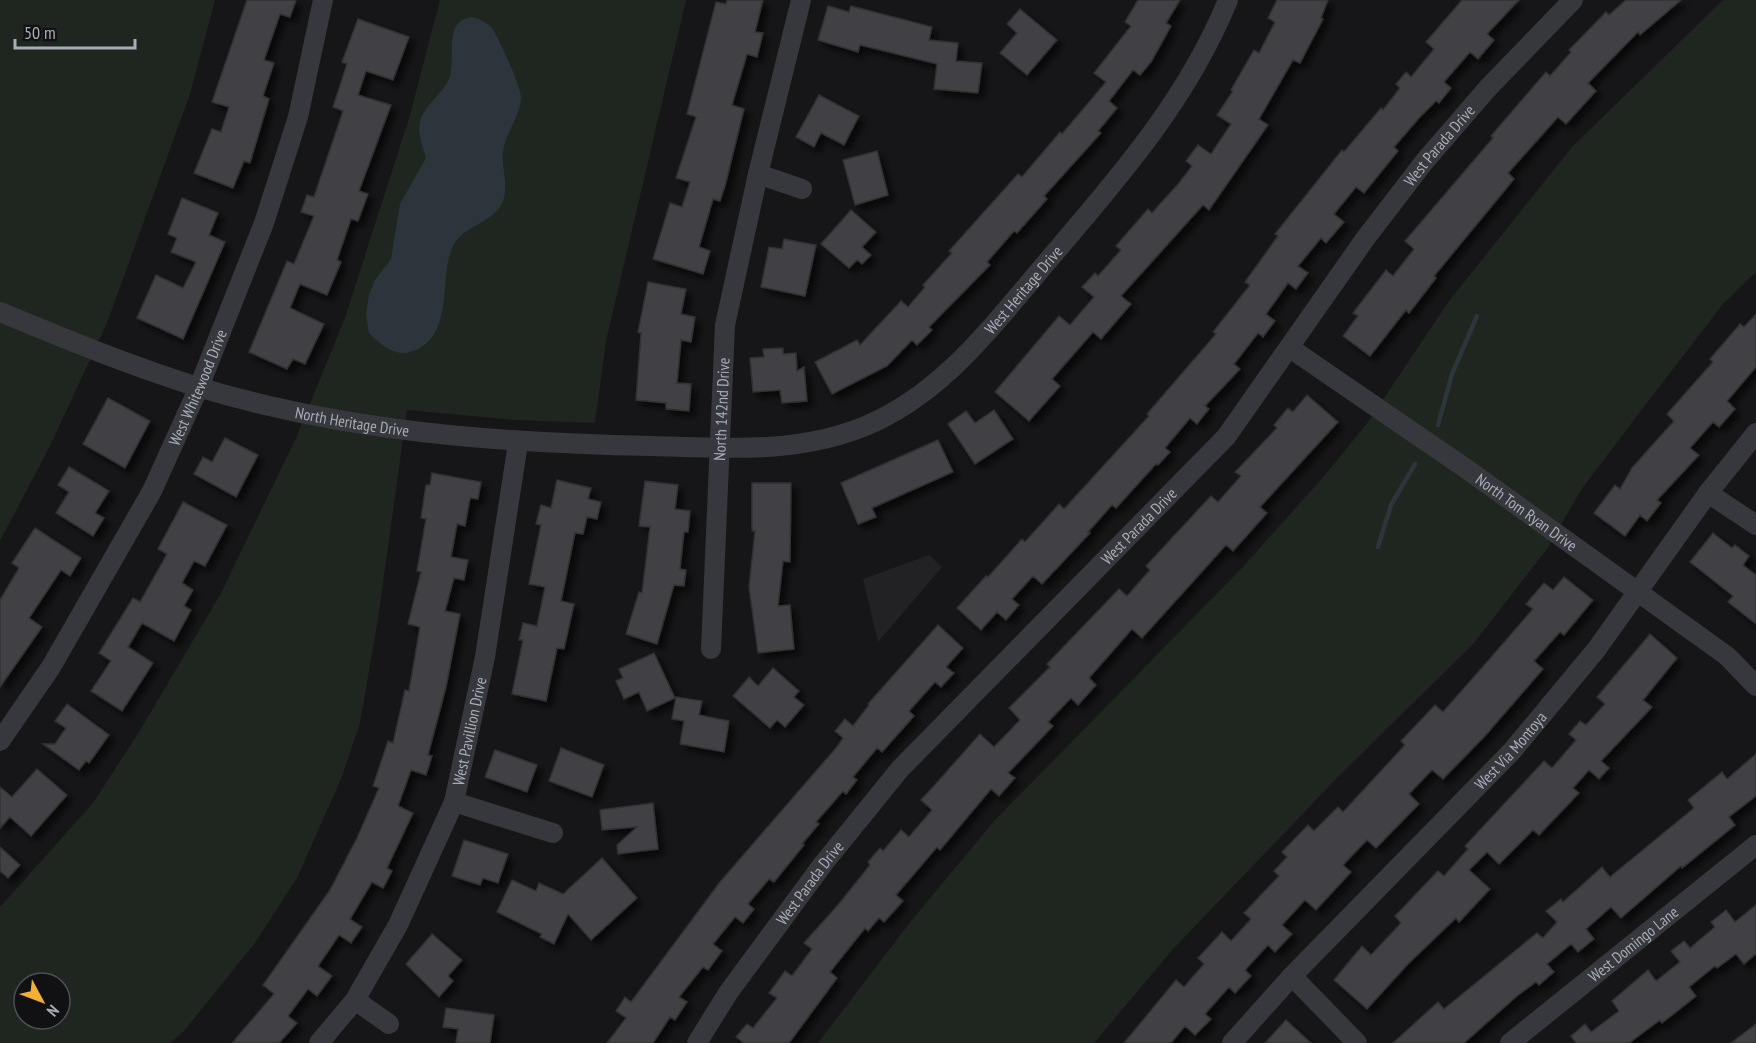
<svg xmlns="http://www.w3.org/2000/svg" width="1756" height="1043" font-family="'PT Sans Narrow',sans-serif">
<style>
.built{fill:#222225}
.green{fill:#1e261f;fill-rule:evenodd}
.water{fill:#2c353c}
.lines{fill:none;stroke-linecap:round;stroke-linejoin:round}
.stream{stroke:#2c353c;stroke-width:4.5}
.building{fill:#404145;stroke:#303034;stroke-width:1.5;filter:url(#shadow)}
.minor{stroke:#37383d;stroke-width:20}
.labels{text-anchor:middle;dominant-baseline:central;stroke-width:5;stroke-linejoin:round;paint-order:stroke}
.street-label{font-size:16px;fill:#a8adb8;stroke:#111113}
</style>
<defs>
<filter id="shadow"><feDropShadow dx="5.5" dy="5.5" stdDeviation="3" flood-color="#0009"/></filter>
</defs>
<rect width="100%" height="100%" fill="#161618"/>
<polygon class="built" points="929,555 942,567 878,642 863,579"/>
<g class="green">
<polygon points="0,0 215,0 190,94 107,323 50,446 0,541"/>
<path d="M 440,0 L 686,0 L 606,341 L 595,423 L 516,420 L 407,410 L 378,619 L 360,723 L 341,779 L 297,878 L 255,943 L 184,1031 L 170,1043 L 0,1043 L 0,907 L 93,803 L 139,732 L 220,595 L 296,438 L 345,318 L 410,115 ZM 24,983 L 60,983 L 60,1019 L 24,1019 Z"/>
<polygon points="1723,0 1756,0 1756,272 1723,304 1643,408 1581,490 1547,549 1474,643 1338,777 1174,948 1094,1043 818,1043 911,921 995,820 1241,569 1325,475 1368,422 1449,301 1572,147"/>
</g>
<path class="water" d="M 472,17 C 479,19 487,22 492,28 C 499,39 522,88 521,99 C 519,118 506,133 503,151 C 501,167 509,186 503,201 C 494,224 463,225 453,246 C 438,277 455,332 416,350 C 397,359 382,346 369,333 L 366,315 L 369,295 L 375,280 L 391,259 L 400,204 L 426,158 C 423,147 417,133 420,122 C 424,104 444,94 450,76 C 456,57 443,20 472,17 Z"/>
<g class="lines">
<g class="stream">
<polyline points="1438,425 1452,374 1477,316"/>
<polyline points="1378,547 1391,505 1415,464"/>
</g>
</g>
<g class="building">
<polygon points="247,0 296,0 290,17 280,14 264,60 274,63 263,96 269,99 250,163 244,161 233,188 194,173 212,129 221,132 229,107 212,102"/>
<polygon points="727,0 763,0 755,32 763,33 757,57 747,54 732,105 744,109 725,186 720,201 713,199 699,247 710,251 703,274 653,259 670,203 682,207 690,182 676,178 696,117 687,114 716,2 726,4"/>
<polygon points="1138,0 1180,0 1166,23 1171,26 1151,62 1140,75 1133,70 1109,101 1117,108 1098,131 1101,133 1044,196 1047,199 1017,233 1014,231 987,262 990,265 929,327 932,330 917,345 912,340 887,366 832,394 815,362 857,340 860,345 901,301 908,307 925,287 923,285 952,253 949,251 1018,174 1022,177 1060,132 1062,134 1106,82 1094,73 1131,26 1125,22"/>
<polygon points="1277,0 1328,0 1321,18 1323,19 1300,63 1293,60 1259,119 1268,125 1209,210 1203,205 1121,296 1131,304 1101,339 1093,332 1052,379 1060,386 1029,421 995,392 1059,316 1070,325 1094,297 1082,287 1095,273 1098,276 1121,250 1116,246 1148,209 1152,213 1179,183 1192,166 1186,161 1198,145 1211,154 1231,124 1217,115 1233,91 1231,90 1254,50 1259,53 1275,22 1268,18"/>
<polygon points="1462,0 1519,0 1487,34 1494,40 1478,59 1470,52 1444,82 1451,88 1439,103 1436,101 1419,118 1394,147 1398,151 1364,193 1356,187 1334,214 1344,222 1326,243 1321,238 1298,266 1308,273 1296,289 1288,283 1266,314 1275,321 1263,337 1258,333 1234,364 1240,369 1205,406 1209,409 1197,424 1190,418 1165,448 1170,452 1158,465 1156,464 1116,508 1112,505 1088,532 1090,533 1042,584 1033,576 1012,599 1019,605 1006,620 997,612 981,630 957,608 986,576 988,577 1022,539 1025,542 1059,504 1064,509 1149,416 1147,414 1216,334 1213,332 1250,285 1245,282 1278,236 1275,234 1342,150 1344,152 1381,108 1383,110 1400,88 1396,84 1406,72 1411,77 1434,49 1426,42"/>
<polygon points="1626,0 1681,0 1640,35 1638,32 1588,83 1596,91 1566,124 1558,117 1508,173 1514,179 1434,276 1436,278 1409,313 1406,310 1370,356 1343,336 1358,316 1353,313 1386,270 1393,276 1414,249 1405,241 1493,138 1491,136 1546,72 1550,76 1571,52 1569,50 1606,12 1609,15"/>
<polygon points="828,6 849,12 851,6 932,27 929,40 958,43 956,61 982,63 978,93 934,89 937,64 860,45 858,52 818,40"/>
<polygon points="1020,9 1057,40 1027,75 1000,53 1017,33 1007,24"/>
<polygon points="358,19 409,37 393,80 366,71 358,95 391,105 359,191 368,194 358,221 351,219 337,260 341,262 327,295 300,284 290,308 324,324 305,364 293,359 287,369 249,352 287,261 294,264 314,216 301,212 307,195 314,197 343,111 333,107 347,64 342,62"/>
<polygon points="819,95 859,116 844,145 821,133 814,147 796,137"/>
<polygon points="877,151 888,195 855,205 843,160"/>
<polygon points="182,198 218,213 209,235 225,242 183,339 137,318 156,275 183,288 196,262 171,252 177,238 168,234"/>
<polygon points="851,210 876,232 862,247 871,255 862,264 857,260 849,268 821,244"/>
<polygon points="784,239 816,245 805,296 761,287 769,247 782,249"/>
<polygon points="648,282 686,289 681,314 695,317 691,342 681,340 677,383 691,384 689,411 666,409 666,403 636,400 641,333 638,332"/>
<polygon points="1756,314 1756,367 1727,401 1735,409 1719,427 1713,422 1690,448 1699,455 1657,500 1661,503 1647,521 1640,515 1625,536 1594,513 1615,485 1620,489 1632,468 1674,421 1667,414 1713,362 1710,359 1740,324 1744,327"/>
<polygon points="783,348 783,354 796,353 797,371 804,367 807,401 782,403 780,390 753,392 750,358 764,357 763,349"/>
<polygon points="1307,395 1338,422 1260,507 1267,513 1233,551 1226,545 1142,638 1132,629 1089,678 1096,685 1078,705 1071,698 1048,722 1053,726 1008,773 1015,778 999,796 991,789 940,850 937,847 896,895 903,901 884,922 879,918 868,931 865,928 830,972 837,978 789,1043 744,1043 736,1037 747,1024 753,1028 777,998 769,993 785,971 792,976 812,949 804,943 838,905 870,865 868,862 880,848 883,851 901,830 909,837 932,810 921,800 933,787 980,734 994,747 1020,720 1009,708 1050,667 1047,664 1119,589 1127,596 1150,570 1146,566 1211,496 1218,502 1241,476 1235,472 1277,428 1274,425 1288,408 1293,412"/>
<polygon points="108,398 150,421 125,468 83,444"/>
<polygon points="994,410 1013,439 975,464 948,424 966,411 975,423"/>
<polygon points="225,438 258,455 236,497 194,474 203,457 212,462"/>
<polygon points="938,440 953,472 872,508 876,517 858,524 841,483"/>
<polygon points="69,467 109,491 95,513 104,518 93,536 56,513 69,492 58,485"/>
<polygon points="432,473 481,482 478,499 470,498 465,526 457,524 451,557 468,560 464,580 454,578 445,611 460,614 446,687 428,755 432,756 426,775 411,770 398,806 413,813 387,868 392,871 383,888 372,882 350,919 362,927 351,943 339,935 318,966 332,976 317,996 308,989 288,1016 297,1023 279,1043 232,1043 274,994 263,985 330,890 357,838 379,788 373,786 388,741 393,743 405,690 409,691 420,627 408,624 421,572 417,571 426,519 421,518 426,485 430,485"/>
<polygon points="557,480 591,488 588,499 601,502 597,519 587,517 583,534 575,533 561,601 574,604 564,649 557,648 546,701 512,694 523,640 519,640 523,623 537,626 545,587 529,584 541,525 536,524 541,505 551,508"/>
<polygon points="645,481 678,485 675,509 690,511 688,532 684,532 680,569 686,570 684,586 674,585 657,644 626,634 639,592 642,593 650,527 639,526"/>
<polygon points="752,483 791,483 790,562 783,561 778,606 790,605 794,649 758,653 749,587 755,531 752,531"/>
<polygon points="183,502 227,525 205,566 194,561 182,583 193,590 184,606 191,610 174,641 142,623 128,647 153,663 122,711 91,691 111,661 99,653 133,598 140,602 167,554 158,549"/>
<polygon points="35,528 81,558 70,576 61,570 29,618 42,627 0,687 0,600 19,568 12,563"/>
<polygon points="1713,533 1732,548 1735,545 1749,556 1743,565 1756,575 1756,624 1728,602 1733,596 1690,562"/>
<polygon points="1564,577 1593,600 1564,635 1560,632 1534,661 1543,669 1484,737 1443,779 1432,770 1409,794 1419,804 1376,848 1367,840 1343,865 1351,872 1316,910 1305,900 1282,925 1292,934 1275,952 1268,945 1245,970 1251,976 1235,993 1229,987 1205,1014 1211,1019 1195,1035 1185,1026 1171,1043 1124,1043 1176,980 1184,987 1204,964 1198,958 1222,932 1231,941 1251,919 1244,913 1279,876 1274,871 1287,857 1282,852 1308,825 1314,831 1338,807 1343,812 1405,745 1401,741 1435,705 1443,712 1487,662 1533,609 1526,604 1544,583 1553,590"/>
<polygon points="938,625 963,648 946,667 954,673 941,687 935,682 909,711 914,716 882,752 877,748 853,777 857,780 846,794 843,791 816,822 819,824 802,844 804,845 774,882 769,879 748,904 754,909 743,923 735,917 713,944 722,951 708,970 703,967 679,997 687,1002 675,1020 670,1017 653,1043 607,1043 626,1018 616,1011 625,997 631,1002 720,882 836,748 843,738 835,731 845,719 853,726 869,705 868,704"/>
<polygon points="1650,634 1677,658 1643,700 1652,707 1601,761 1609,768 1599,779 1589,770 1573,788 1579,793 1539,835 1533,830 1499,864 1487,852 1469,870 1490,889 1459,922 1456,918 1408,964 1367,1009 1334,980 1362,946 1371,955 1401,923 1395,916 1438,871 1444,876 1468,849 1465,846 1544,761 1552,768 1576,740 1569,734 1580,721 1586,725 1605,704 1597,697"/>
<polygon points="654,653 675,698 647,711 639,692 624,699 616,681 623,678 619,669"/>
<polygon points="773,668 799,691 794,697 804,705 785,727 777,720 770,728 733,696 749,677 758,686"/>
<polygon points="676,697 702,701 699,715 729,721 724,752 680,744 684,721 672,719"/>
<polygon points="67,704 109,735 89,763 86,761 79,770 43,744 55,744 66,728 55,721"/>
<polygon points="561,748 604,765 592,797 549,781"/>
<polygon points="495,750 537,765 527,792 485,777"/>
<polygon points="1756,754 1756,796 1729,817 1735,825 1682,868 1681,866 1621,918 1611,907 1586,929 1594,939 1578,952 1571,944 1547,964 1554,972 1539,985 1536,982 1517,996 1464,1043 1393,1043 1438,1002 1444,1009 1537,933 1543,938 1557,922 1546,911 1561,899 1563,902 1602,867 1610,877 1694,808 1688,800 1722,772 1727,779"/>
<polygon points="37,769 67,795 31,836 10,817 0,828 0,787 12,797"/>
<polygon points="653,803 658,849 618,854 617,845 637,827 602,830 600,810"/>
<polygon points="464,840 508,854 498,883 483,878 480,885 452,876"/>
<polygon points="0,847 20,865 8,878 0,871"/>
<polygon points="602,858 637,898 591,940 568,914 554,944 540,937 542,934 497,912 512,880 536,891 539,883 563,894"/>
<polygon points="1756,905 1756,954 1744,964 1736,954 1717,968 1715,966 1689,987 1696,996 1662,1023 1660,1020 1629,1043 1576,1043 1571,1036 1585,1024 1591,1032 1619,1011 1612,1001 1648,970 1656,981 1680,962 1671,951 1684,941 1690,948 1715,927 1711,922 1726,910 1735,922"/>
<polygon points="432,934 462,960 448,976 453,981 439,997 406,964"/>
<polygon points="446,1008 494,1015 490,1043 456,1043 458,1029 443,1027"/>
<polygon points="1286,1020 1311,1043 1265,1043"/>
<polygon points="1756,1024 1756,1043 1731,1043"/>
</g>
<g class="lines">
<g class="minor">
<polyline points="758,174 802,189"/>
<path id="s1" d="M 0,312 C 65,339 131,366 198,387 C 346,432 500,443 653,446 C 725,448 795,454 863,427 C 942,395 992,326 1046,263 C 1116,181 1187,101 1228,0"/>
<path id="s2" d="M 1290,348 L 1468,470 L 1727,656 L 1756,686"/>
<polyline points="1708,493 1756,525"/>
<path id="s3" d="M 711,649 L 725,325 L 758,174 L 801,0"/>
<path id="s4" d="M 0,741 L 51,667 L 152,491 L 199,387 L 264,223 L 298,117 L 323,0"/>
<polyline points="454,802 553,833"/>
<polyline points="1292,976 1357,1043"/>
<polyline points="355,1000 389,1024"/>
<path id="s5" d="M 319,1043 L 355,1000 L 398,925 L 454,802 L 485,657 L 518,443"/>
<path id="s6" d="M 697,1043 L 728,993 L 823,864 L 900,769 L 1226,437 L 1365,239 L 1424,162 L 1487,89 L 1573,0"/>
<path id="s7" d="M 1232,1043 L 1292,976 L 1512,751 L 1596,650 L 1708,493 L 1756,433"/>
<path id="s8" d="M 1510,1043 L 1756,845"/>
</g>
</g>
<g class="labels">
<g class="street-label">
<text stroke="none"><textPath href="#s6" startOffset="1168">West Parada Drive</textPath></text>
<text stroke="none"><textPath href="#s1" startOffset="1098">West Heritage Drive</textPath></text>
<text stroke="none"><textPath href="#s4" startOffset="406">West Whitewood Drive</textPath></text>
<text stroke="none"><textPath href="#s3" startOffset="240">North 142nd Drive</textPath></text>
<text stroke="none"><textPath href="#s1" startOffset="370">North Heritage Drive</textPath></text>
<text stroke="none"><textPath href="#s2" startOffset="288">North Tom Ryan Drive</textPath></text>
<text stroke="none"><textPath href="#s6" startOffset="682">West Parada Drive</textPath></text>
<text stroke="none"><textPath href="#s5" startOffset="350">West Pavillion Drive</textPath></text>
<text stroke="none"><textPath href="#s7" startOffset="404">West Via Montoya</textPath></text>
<text stroke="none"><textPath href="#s6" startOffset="196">West Parada Drive</textPath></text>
<text stroke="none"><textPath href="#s8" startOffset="158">West Domingo Lane</textPath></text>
</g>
</g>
<g transform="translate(42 1001) rotate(131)"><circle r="28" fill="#111113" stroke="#4d4f55" stroke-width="1.5"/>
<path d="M0-4.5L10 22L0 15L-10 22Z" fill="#f2b134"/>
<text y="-9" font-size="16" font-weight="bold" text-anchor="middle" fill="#a8adb8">N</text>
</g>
<path d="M15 39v9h120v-9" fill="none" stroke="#a8adb8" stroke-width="3"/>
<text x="24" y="39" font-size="18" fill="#a8adb8" stroke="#111113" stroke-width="4.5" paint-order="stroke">50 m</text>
</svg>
